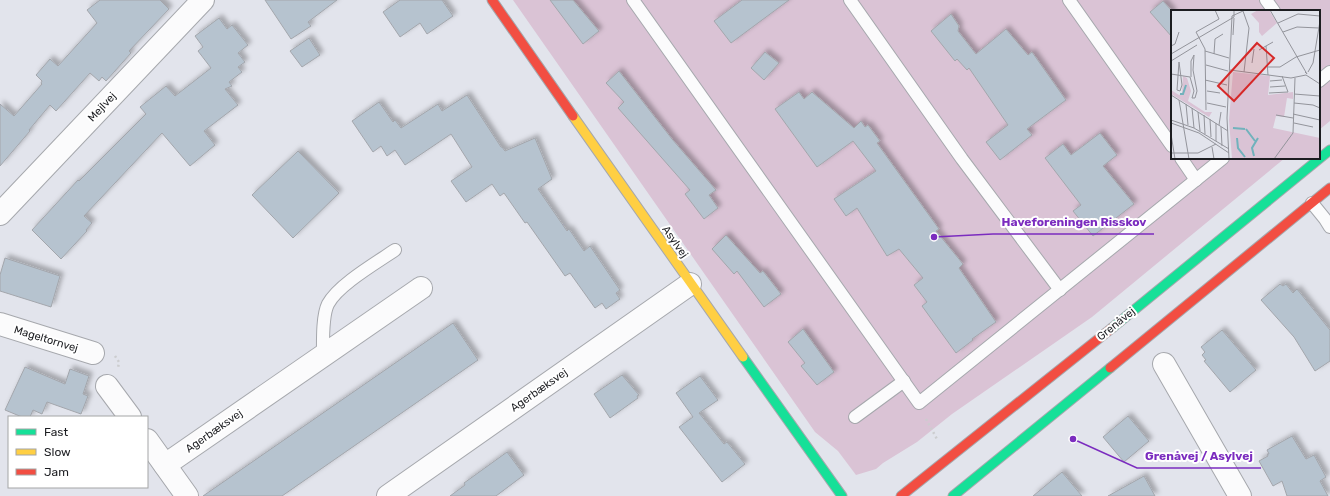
<svg xmlns="http://www.w3.org/2000/svg" width="1330" height="496" font-family="Rubik,sans-serif">
<style>
.green{fill:#dac3d5}
.building{fill:#b6c3cf;stroke:#a3a6ac;filter:url(#shadow)}
.lines{fill:none;stroke-linecap:round;stroke-linejoin:round}
.lane-casing{stroke:#a6a8ad;stroke-width:14}
.street-casing{stroke:#a6a8ad;stroke-width:24}
.fast-casing{stroke:#a6a8ad;stroke-width:11}
.slow-casing{stroke:#a6a8ad;stroke-width:11}
.jam-casing{stroke:#a6a8ad;stroke-width:11}
.path{stroke:#cccdcf;stroke-width:2.5;stroke-dasharray:2 3;stroke-linecap:butt}
.lane{stroke:#fbfbfc;stroke-width:12}
.street{stroke:#fbfbfc;stroke-width:22}
.fast{stroke:#16e098;stroke-width:9}
.slow{stroke:#ffcf43;stroke-width:9}
.jam{stroke:#f24e42;stroke-width:9}
.labels{text-anchor:middle;dominant-baseline:central;stroke-width:4;stroke-linejoin:round;paint-order:stroke}
.street-label{font-size:11px;fill:#1c1d21;stroke:#fff}
.inset-river{fill:none;stroke:#71b2bc;stroke-width:2}
.inset-road{fill:none;stroke:#93949b;stroke-width:1}
.view{fill:#d62828;fill-opacity:0.15;stroke:#d62828;stroke-width:2}
.inset-edge{fill:none;stroke:#1c1d21;stroke-width:2}
.leader{fill:none;stroke:#7b2cbf;stroke-width:1.5}
.callout-dot{fill:#7b2cbf;stroke:#fff;stroke-width:1.5}
.callout-label{font-size:12px;text-anchor:middle;font-weight:bold;fill:#7b2cbf;stroke:#fff;stroke-width:4;stroke-linejoin:round;paint-order:stroke}
</style>
<defs>
<filter id="shadow"><feDropShadow dx="3.5" dy="-3.5" stdDeviation="2" flood-color="#0004"/></filter>
</defs>
<rect width="100%" height="100%" fill="#e2e4ec"/>
<polygon class="green" points="513,0 1330,0 1330,121 1319,130 1319,11 1172,11 1172,158 1285,158 1092,317 952,414 917,442 883,463 876,469 856,475 838,451 815,432"/>
<g class="building">
<polygon points="100,0 160,0 169,9 129,51 131,53 106,81 102,77 99,81 90,73 56,111 50,105 29,130 30,131 0,166 0,104 14,116 42,84 41,83 42,81 36,75 50,59 58,66 97,23 87,10"/>
<polygon points="265,0 337,0 308,22 311,26 291,39"/>
<polygon points="400,0 442,0 453,16 427,34 420,23 400,37 383,12"/>
<polygon points="550,0 573,0 599,31 583,44"/>
<polygon points="742,0 789,0 731,43 714,21"/>
<polygon points="1163,1 1172,11 1172,37 1150,12"/>
<polygon points="951,14 959,26 958,31 976,54 1006,29 1028,55 1032,52 1066,100 1027,129 1032,135 1000,160 986,142 1008,125 969,68 967,70 957,59 955,61 931,31"/>
<polygon points="219,18 227,29 232,25 248,45 238,53 245,62 238,67 242,72 229,82 232,86 225,89 238,105 204,131 215,145 190,166 162,133 84,216 92,223 86,230 87,231 61,259 32,230 78,180 79,181 146,114 140,107 166,86 175,96 211,68 198,51 203,47 195,36"/>
<polygon points="309,38 320,55 302,67 290,51"/>
<polygon points="765,52 779,63 764,80 751,68"/>
<polygon points="619,71 672,139 716,190 709,195 718,208 704,219 685,194 690,190 618,108 624,102 606,83"/>
<polygon points="799,92 804,99 812,92 854,128 861,121 865,127 868,125 880,141 877,143 939,229 936,231 963,264 959,268 996,322 972,339 973,340 956,353 922,306 927,302 914,285 923,278 899,249 887,256 857,208 846,216 834,199 876,171 853,141 817,167 775,109"/>
<polygon points="467,95 501,147 502,147 505,151 535,138 552,179 538,189 567,231 569,229 584,251 590,246 620,290 616,293 620,299 606,309 602,303 595,308 570,273 565,276 527,222 525,223 504,193 500,196 492,184 466,202 451,181 472,167 451,134 405,165 395,150 387,156 381,146 373,152 352,121 379,102 393,122 395,120 401,128 438,104 442,111"/>
<polygon points="1100,133 1117,155 1103,166 1134,204 1093,236 1073,211 1081,205 1045,158 1063,144 1071,155"/>
<polygon points="298,151 339,193 293,238 252,195"/>
<polygon points="726,235 760,273 763,271 781,294 764,307 737,271 734,274 712,249"/>
<polygon points="5,258 60,276 51,307 0,291 0,275"/>
<polygon points="1280,284 1283,286 1286,284 1293,293 1297,289 1330,330 1330,361 1315,371 1294,337 1261,300"/>
<polygon points="453,323 478,360 282,496 203,496"/>
<polygon points="803,329 834,372 817,385 801,366 805,363 788,342"/>
<polygon points="1222,330 1256,370 1230,392 1204,361 1206,360 1202,355 1205,352 1201,347"/>
<polygon points="25,367 65,384 70,369 89,376 83,394 88,396 81,414 47,402 42,414 33,410 30,417 22,417 5,410"/>
<polygon points="622,375 639,395 637,396 638,398 610,418 594,394"/>
<polygon points="700,376 718,400 699,413 724,444 727,442 745,464 722,482 679,427 693,417 676,393"/>
<polygon points="1128,416 1149,441 1124,462 1103,437"/>
<polygon points="1292,436 1306,459 1314,455 1326,477 1320,481 1328,496 1287,496 1282,481 1273,486 1259,461 1268,456 1267,454 1269,454 1267,450"/>
<polygon points="507,452 524,475 496,496 450,496 465,485 464,483"/>
<polygon points="1062,472 1082,496 1033,496"/>
<polygon points="1144,476 1155,496 1108,496"/>
</g>
<g class="lines">
<g class="lane-casing">
<g id="lane">
<polyline points="633,0 919,403 1223,158"/>
<polyline points="850,0 962,159 1060,290"/>
<polyline points="1069,0 1172,146"/>
<polyline points="1266,0 1274,11"/>
<polyline points="1319,81 1330,72"/>
<polyline points="1181,158 1196,180"/>
<polyline points="1312,203 1325,219 1330,227"/>
<path d="M 323,356 C 323,343 322,316 328,304 C 338,285 376,263 395,250"/>
<polyline points="855,417 904,381"/>
</g>
</g>
<g class="street-casing">
<g id="street">
<polyline points="0,214 203,0"/>
<polyline points="0,324 93,353"/>
<polyline points="1164,364 1240,496"/>
<polyline points="107,386 130,417"/>
<polyline points="147,440 187,496"/>
<polyline points="165,465 421,288"/>
<polyline points="388,496 690,284"/>
</g>
</g>
<g class="fast-casing">
<g id="fast">
<polyline points="1112,328 1330,150"/>
<polyline points="743,357 842,496"/>
<polyline points="953,496 1110,368"/>
</g>
</g>
<g class="slow-casing">
<polyline id="slow" points="573,116 743,357"/>
</g>
<g class="jam-casing">
<g id="jam">
<polyline points="492,0 573,116"/>
<polyline points="1110,368 1330,188"/>
<polyline points="901,496 1112,328"/>
</g>
</g>
<g class="path">
<polyline points="115,356 119,362 118,368"/>
<polyline points="926,419 937,439"/>
</g>
<use href="#lane" class="lane"/>
<use href="#street" class="street"/>
<use href="#fast" class="fast"/>
<use href="#slow" class="slow"/>
<use href="#jam" class="jam"/>
</g>
<g class="labels">
<g class="street-label">
<text transform="translate(102 107) rotate(-47)">Mejlvej</text>
<text transform="translate(675 242) rotate(55)">Asylvej</text>
<text transform="translate(1116 324) rotate(-39)">Grenåvej</text>
<text transform="translate(46 339) rotate(17)">Mageltornvej</text>
<text transform="translate(539 390) rotate(-35)">Agerbæksvej</text>
<text transform="translate(214 431) rotate(-35)">Agerbæksvej</text>
</g>
</g>
<g transform="translate(1171 10)">
<rect width="149" height="149" fill="#e2e4ec"/>
<path d="M 87,0 L 98,0 L 106,13 L 91,26 L 88,22 L 88,13 L 80,4 ZM 62,62 L 99,66 L 97,85 L 122,82 L 122,89 L 116,88 L 113,107 L 105,106 L 102,118 L 149,128 L 149,149 L 61,149 L 58,110 ZM 12,66 L 16,68 L 20,81 L 17,91 L 34,102 L 41,102 L 38,107 L 0,84 L 0,80 L 8,85 L 11,84 Z" fill="#dac3d5"/>
<path class="inset-river" d="M 9,84 L 12,84 L 15,75M 62,118 L 74,119M 75,119 L 84,131M 66,128 L 67,138 L 74,147M 83,146 L 81,138 L 87,128"/>
<path class="inset-road" d="M 99,0 L 136,64 L 134,62M 72,1 L 78,18 L 73,62M 107,13 L 127,4 L 149,6M 112,22 L 126,17 L 148,18M 62,25 L 63,8M 0,36 L 4,34 L 8,22M 95,36 L 97,65M 88,40 L 102,32M 34,41 L 58,48M 0,44 L 63,7 L 63,0M 43,44 L 44,29 L 52,24M 0,51 L 26,35M 8,52 L 11,75 L 9,81 L 6,80 ZM 81,53 L 83,39M 35,55 L 57,61M 97,57 L 109,57 L 125,47 L 149,40M 59,60 L 120,68 L 135,65M 137,62 L 142,53 L 149,11M 0,64 L 19,67M 135,65 L 149,74M 111,66 L 117,82M 19,67 L 23,81 L 21,88 L 24,88 L 26,81 L 22,60 L 23,45 L 20,51 L 20,67M 34,70 L 56,75M 99,71 L 111,70M 99,77 L 114,76M 36,81 L 49,83M 98,83 L 117,82M 123,84 L 149,86M 0,85 L 57,121M 8,90 L 18,149M 36,93 L 55,97M 123,93 L 142,95 L 149,98M 15,94 L 17,115M 21,98 L 23,118M 35,100 L 34,39 L 25,22 L 48,9 L 44,0M 27,102 L 29,121M 122,104 L 149,110M 33,105 L 34,124M 105,105 L 122,108M 39,109 L 40,127M 0,110 L 23,118 L 58,139M 0,113 L 28,123 L 58,143M 123,113 L 142,117M 48,115 L 50,102M 50,117 L 51,136M 0,124 L 4,149M 45,131 L 45,113M 41,137 L 43,149M 0,143 L 27,143 L 45,134M 58,149 L 56,108 L 61,6 L 72,1M 103,149 L 122,123 L 124,68"/>
<path class="view" d="M 86,33 L 103,48 L 63,91 L 47,76 Z"/>
<rect width="149" height="149" class="inset-edge"/>
</g>
<path class="leader" d="M934 237L993 234H1154M1073 439L1137 468H1261"/>
<g class="callout-dot">
<circle cx="934" cy="237" r="4"/>
<circle cx="1073" cy="439" r="4"/>
</g>
<g class="callout-label">
<text x="1074" y="226">Haveforeningen Risskov</text>
<text x="1199" y="460">Grenåvej / Asylvej</text>
</g>
<rect x="8" y="416" width="140" height="72" fill="#ffffff" stroke="#a4a5a6"/>
<rect x="16" y="429" width="20" height="6" fill="#16e098" stroke="#a4a5a6"/>
<text x="44" y="436" font-size="12" fill="#1c1d21">Fast</text>
<rect x="16" y="449" width="20" height="6" fill="#ffcf43" stroke="#a4a5a6"/>
<text x="44" y="456" font-size="12" fill="#1c1d21">Slow</text>
<rect x="16" y="469" width="20" height="6" fill="#f24e42" stroke="#a4a5a6"/>
<text x="44" y="476" font-size="12" fill="#1c1d21">Jam</text>
</svg>
